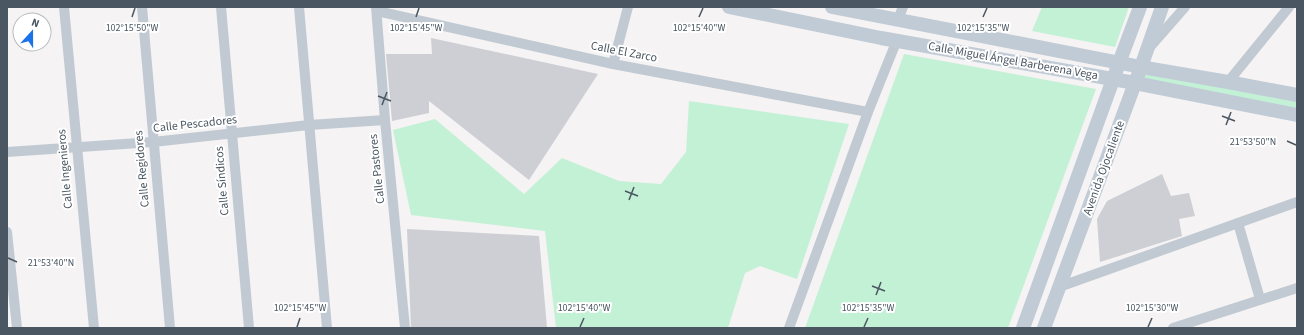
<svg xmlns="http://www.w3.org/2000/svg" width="1304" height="335" font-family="'Source Sans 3',sans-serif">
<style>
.green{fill:#c3f1d5}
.building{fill:#cdcfd5}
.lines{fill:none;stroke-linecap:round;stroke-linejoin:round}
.street{stroke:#c1cad2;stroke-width:10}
.secondary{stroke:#c1cbd6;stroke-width:14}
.ticks{fill:none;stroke:#4a5661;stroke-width:1.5}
.labels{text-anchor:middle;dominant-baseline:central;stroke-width:4;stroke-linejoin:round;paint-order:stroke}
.street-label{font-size:12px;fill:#4a5661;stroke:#fff}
.ticks-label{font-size:10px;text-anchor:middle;fill:#4a5661;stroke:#fff;stroke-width:4;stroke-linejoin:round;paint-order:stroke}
</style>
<rect width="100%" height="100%" fill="#f5f3f3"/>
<g class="green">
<polygon points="1042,7 1129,7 1115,47 1032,31"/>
<polygon points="904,54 1096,89 1008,328 805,328"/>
<polygon points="1145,72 1297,102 1297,110 1144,81"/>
<polygon points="689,101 849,124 797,279 760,266 745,273 728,328 556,328 545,231 411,215 393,130 435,119 524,194 562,158 619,181 661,184 686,152"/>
</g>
<g class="building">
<polygon points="431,38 598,74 529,180 429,101 429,113 392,121 386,54 432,54"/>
<polygon points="1162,174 1171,196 1189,193 1195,216 1179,219 1182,236 1100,262 1097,219 1107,201"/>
<polygon points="407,229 539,236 547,328 411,328"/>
</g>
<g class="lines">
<g class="street">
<polyline points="64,7 94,328"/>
<polyline points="142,7 170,328"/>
<polyline points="221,7 249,328"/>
<polyline points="299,7 327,328"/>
<polyline points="376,7 385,120 405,328"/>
<polyline points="377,11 613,64 868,112"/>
<polyline points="898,19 903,7"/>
<polyline points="1150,47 1185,7"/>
<polyline points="613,64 628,7"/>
<polyline points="1228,82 1289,7"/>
<polyline points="7,152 153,142 309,125 385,120"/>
<polyline points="1238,223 1260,299"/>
<polyline points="7,232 17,328"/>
<polyline points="1059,287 1297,202"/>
<polyline points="789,328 868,112 897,40"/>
<polyline points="1173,328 1297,288"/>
</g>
<g class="secondary">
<polyline points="729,7 881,38 1135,83 1297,115"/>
<polyline points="832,7 1141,67 1228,82 1297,95"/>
<polyline points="1023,328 1119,63 1140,7"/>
<polyline points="1044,328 1141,67 1162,7"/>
</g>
</g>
<path class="ticks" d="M 132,17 L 135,8M 416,17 L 419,8M 699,17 L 703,8M 983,17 L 987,8M 378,96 L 391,101M 382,105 L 387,92M 1222,116 L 1235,121M 1226,125 L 1231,112M 1287,141 L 1296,145M 625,191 L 638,196M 629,200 L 634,187M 8,258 L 17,262M 872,286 L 885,291M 876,295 L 881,282M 297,327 L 300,318M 580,327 L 584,318M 864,327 L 868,318M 1148,327 L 1152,318"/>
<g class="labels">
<g class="street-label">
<text transform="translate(624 52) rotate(11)">Calle El Zarco</text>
<text transform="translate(1013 61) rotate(10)">Calle Miguel Ángel Barberena Vega</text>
<text transform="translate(195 124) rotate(-6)">Calle Pescadores</text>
<text transform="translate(1104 168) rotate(-70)">Avenida Ojocaliente</text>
<text transform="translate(65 169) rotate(-95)">Calle Ingenieros</text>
<text transform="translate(142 169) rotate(-95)">Calle Regidores</text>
<text transform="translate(377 169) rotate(-96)">Calle Pastores</text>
<text transform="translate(222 181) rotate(-95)">Calle Síndicos</text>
</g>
</g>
<g class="ticks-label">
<text x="132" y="31">102°15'50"W</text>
<text x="416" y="31">102°15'45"W</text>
<text x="699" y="31">102°15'40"W</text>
<text x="983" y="31">102°15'35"W</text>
<text x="1253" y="145">21°53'50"N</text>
<text x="51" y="266">21°53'40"N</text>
<text x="300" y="311">102°15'45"W</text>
<text x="584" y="311">102°15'40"W</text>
<text x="868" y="311">102°15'35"W</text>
<text x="1152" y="311">102°15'30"W</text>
</g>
<rect width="1304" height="335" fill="none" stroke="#4a5661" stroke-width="16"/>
<g transform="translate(32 32) rotate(21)"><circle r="19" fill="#ffffff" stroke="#b7bbc0"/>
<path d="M0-3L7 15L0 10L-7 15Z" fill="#1a73e8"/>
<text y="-6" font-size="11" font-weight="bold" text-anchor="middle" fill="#4a5661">N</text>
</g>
</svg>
